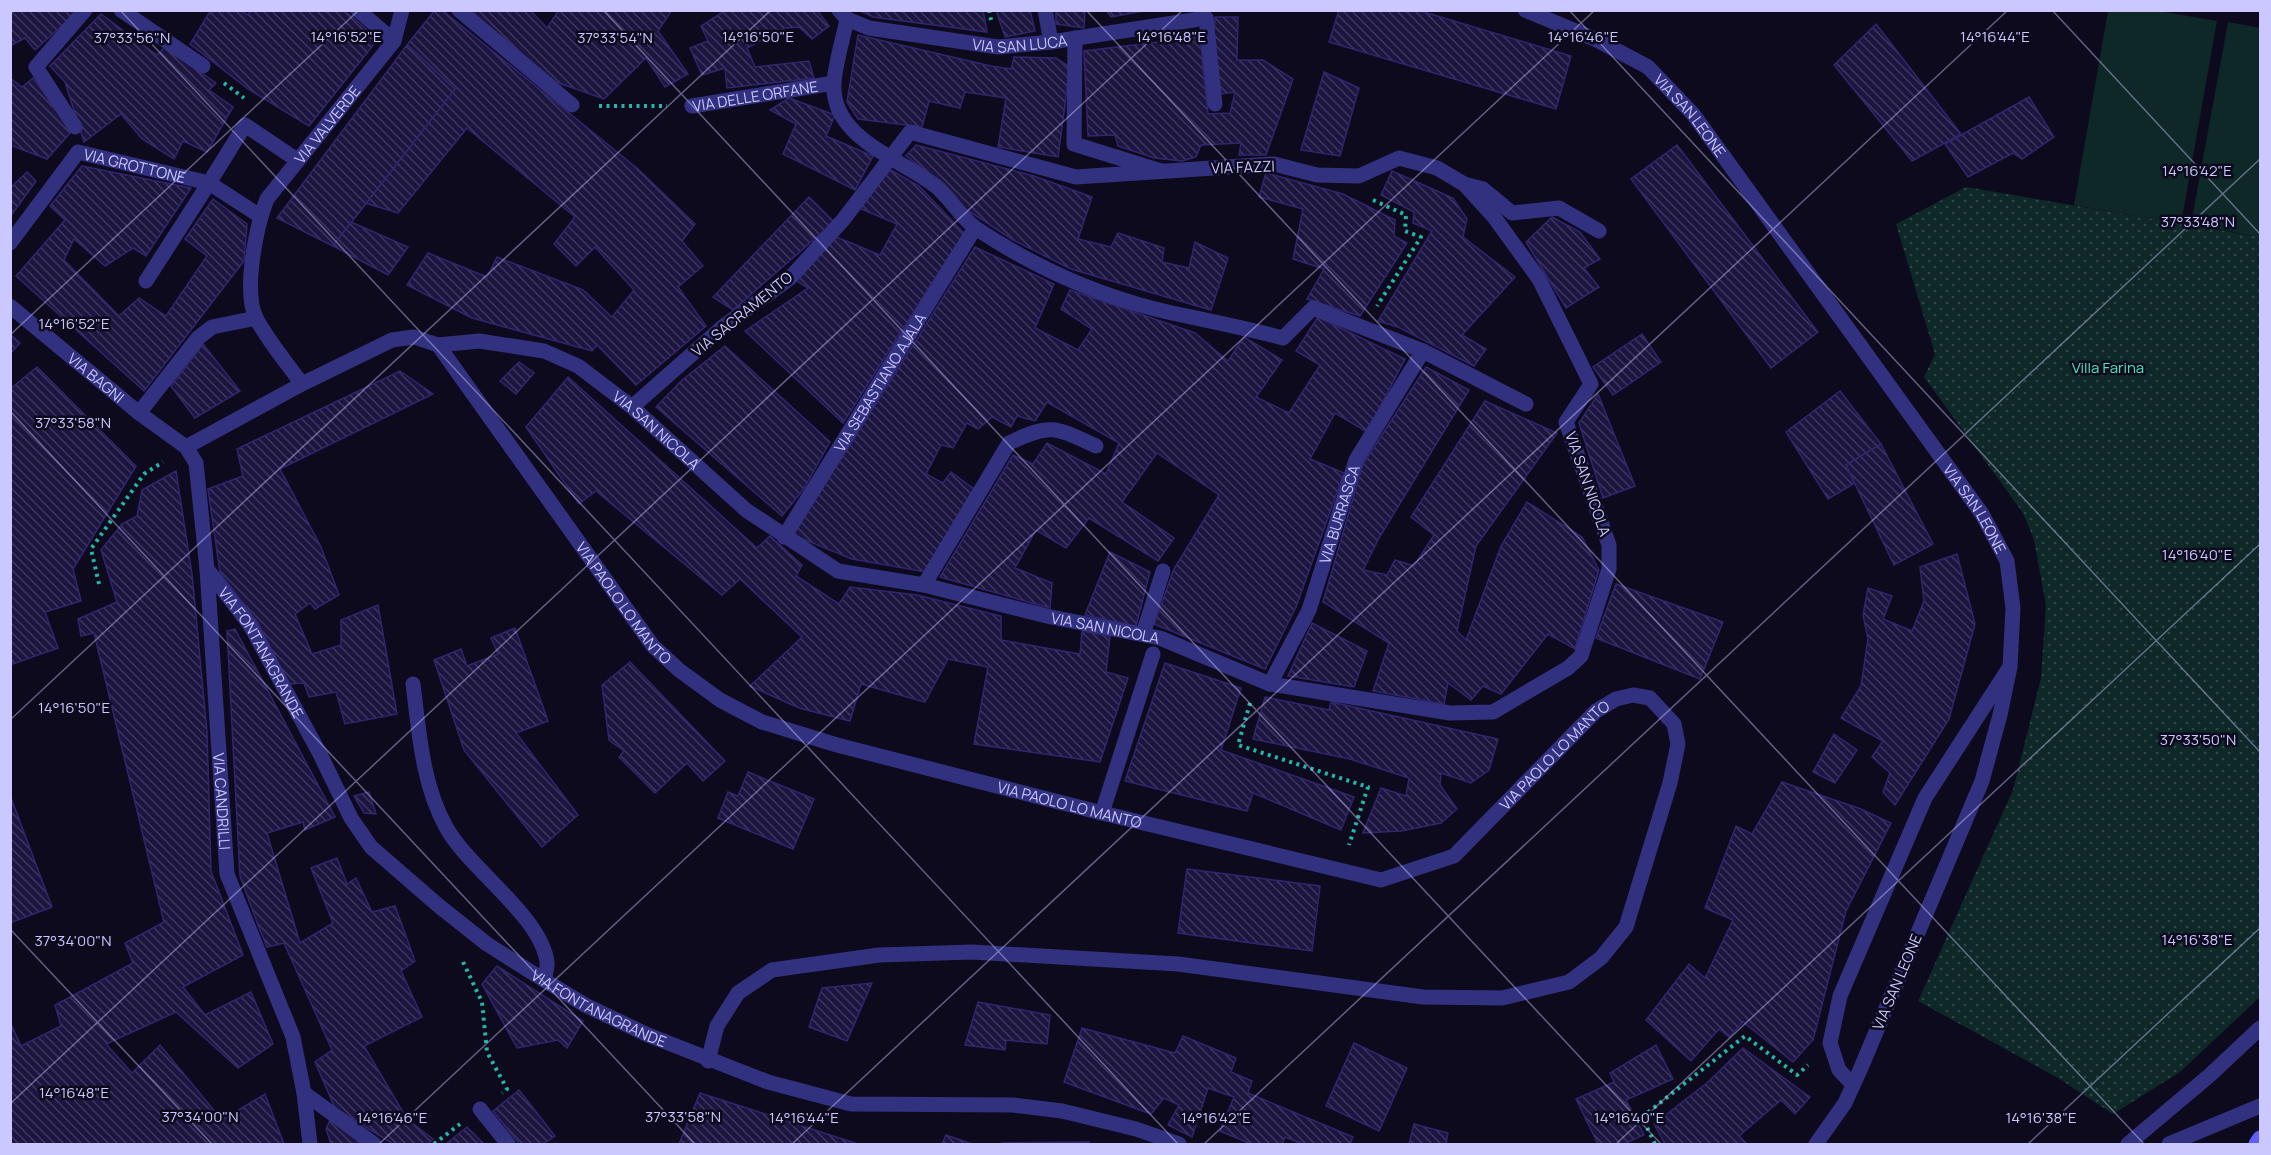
<svg xmlns="http://www.w3.org/2000/svg" width="2271" height="1155" font-family="Manrope,sans-serif">
<style>
.grass{fill:url(#grass-dots)}
.pitch{fill:#0d2826}
.building{fill:url(#building-back-hatch);stroke:#31256e;stroke-width:1.5}
.lines{fill:none;stroke-linecap:round;stroke-linejoin:round}
.path{stroke:#23b6a9;stroke-width:4;stroke-dasharray:3 4.5;stroke-linecap:butt}
.pedestrian{stroke:#323180;stroke-width:15}
.minor{stroke:#323180;stroke-width:15}
.tertiary{stroke:#323180;stroke-width:15}
.secondary{stroke:#5e5eff;stroke-width:15}
.ticks{fill:none;stroke:#cbc7ff;stroke-width:1.5;stroke-opacity:0.45}
.labels{text-anchor:middle;dominant-baseline:central;stroke-width:5;stroke-linejoin:round;paint-order:stroke}
.street-label{font-size:15px;fill:#cbc7ff;stroke:#0d0a1e}
.park-label{font-size:15px;fill:#4ae7bb;stroke:#0d0a1e}
.ticks-label{font-size:15px;text-anchor:middle;fill:#cbc7ff;stroke:#0d0a1e;stroke-width:5;stroke-linejoin:round;paint-order:stroke}
</style>
<defs>
<pattern id="grass-dots" width="8" height="8" patternUnits="userSpaceOnUse" patternTransform="scale(1.5)"><rect width="8" height="8" fill="#0d2826"/><path d="M2 2h.1M6 6h.1" fill="none" stroke="#2f4647" stroke-width="1.8" stroke-linecap="round"/></pattern>
<pattern id="building-back-hatch" width="6" height="6" patternUnits="userSpaceOnUse" patternTransform="scale(1.5)"><rect width="6" height="6" fill="#1c1540"/><path d="M-1 5l2 2M0 0l6 6M5-1l2 2" fill="none" stroke="#3c365d"/></pattern>
</defs>
<rect width="100%" height="100%" fill="#0d0a1e"/>
<polygon class="grass" points="1966,187 2260,237 2260,997 2180,1072 2113,1114 2058,1078 1918,1001 2013,790 2041,678 2046,605 2034,540 2023,513 1924,377 1935,354 1896,224"/>
<g class="pitch">
<polygon points="2108,11 2159,11 2217,21 2181,224 2074,205"/>
<polygon points="2228,22 2260,28 2260,237 2191,224"/>
</g>
<g class="building">
<polygon points="10,10 73,10 76,13 35,50 25,38 10,46"/>
<polygon points="211,10 240,10 248,15 251,10 344,10 378,39 309,126 248,89 190,44"/>
<polygon points="435,10 442,10 638,169 695,224 682,241 703,266 678,287 706,326 636,385 597,345 592,351 472,318 407,285 428,253 487,277 497,257 583,290 612,317 634,290 595,247 576,266 554,244 575,217 467,128 398,213 365,203 455,89 407,45"/>
<polygon points="475,10 530,10 547,28 559,10 672,10 658,31 688,74 665,87 646,58 604,99 556,82 475,15"/>
<polygon points="726,10 817,10 829,26 812,39 799,27 785,28 747,48 755,67 809,61 814,78 727,88 725,68 702,75 690,48 708,41 701,26"/>
<polygon points="858,10 983,10 987,32 873,17"/>
<polygon points="996,10 1030,10 1035,31 1005,37"/>
<polygon points="1056,10 1085,10 1084,28 1056,24"/>
<polygon points="1106,10 1149,10 1111,17"/>
<polygon points="1339,10 1417,10 1571,56 1556,109 1329,42"/>
<polygon points="101,14 157,55 165,47 216,83 209,90 233,107 207,152 183,141 174,159 142,139 121,114 84,142 65,82 50,66"/>
<polygon points="1215,17 1238,17 1237,60 1263,60 1293,79 1266,155 1239,155 1241,143 1201,145 1196,157 1182,161 1154,158 1118,146 1115,135 1088,136 1084,51 1200,37 1208,114 1230,113 1235,92 1220,94 1214,35"/>
<polygon points="1876,24 1961,134 1912,161 1834,65"/>
<polygon points="858,35 991,66 1011,69 1014,57 1056,58 1070,67 1058,157 998,147 1006,98 965,92 960,108 929,101 922,127 858,119 847,102"/>
<polygon points="407,45 455,89 333,246 277,218"/>
<polygon points="1324,72 1359,88 1340,156 1301,150"/>
<polygon points="10,78 22,87 33,78 72,131 47,159 10,145"/>
<polygon points="2029,97 2054,137 2022,159 2013,153 1968,177 1945,144"/>
<polygon points="789,98 835,115 826,136 873,156 855,190 783,154 796,124 770,110"/>
<polygon points="916,145 1034,176 1092,197 1078,239 1111,247 1118,233 1164,248 1162,262 1189,268 1195,242 1228,258 1211,310 1071,269 1013,240 961,206 941,183 906,156"/>
<polygon points="1677,145 1818,332 1771,368 1631,179"/>
<polygon points="82,166 191,188 146,256 133,248 105,266 74,239 64,260 119,316 139,298 166,316 207,256 185,239 213,199 247,224 244,261 144,391 16,276 65,220 50,206"/>
<polygon points="889,169 919,186 964,233 843,423 745,331 808,288 797,281 834,236 880,255 897,224 859,208"/>
<polygon points="1392,171 1453,198 1467,219 1463,237 1515,277 1462,335 1486,349 1474,366 1398,327 1378,321 1432,231 1413,223 1414,212 1381,195"/>
<polygon points="27,172 36,181 10,217 10,188"/>
<polygon points="1266,173 1343,194 1395,220 1394,236 1407,243 1360,316 1307,299 1324,269 1293,259 1303,209 1259,197"/>
<polygon points="809,197 834,222 733,310 713,297"/>
<polygon points="1552,217 1580,232 1600,259 1584,268 1599,287 1566,308 1526,242"/>
<polygon points="351,222 408,247 388,275 333,246"/>
<polygon points="975,247 1054,284 1035,328 1078,350 1092,329 1061,309 1070,290 1195,333 1228,361 1244,337 1282,360 1256,397 1289,413 1320,365 1296,351 1318,317 1405,359 1367,432 1335,413 1310,459 1344,473 1296,607 1265,669 1154,624 1174,569 1219,495 1157,453 1122,502 1174,538 1158,561 1089,518 1066,548 1036,530 1015,568 1052,583 1050,608 940,577 1013,455 1033,464 1047,443 1106,474 1119,443 1047,402 1035,421 1017,416 1011,427 992,417 978,429 967,423 953,448 941,445 926,474 943,483 951,472 974,489 926,572 852,559 793,535"/>
<polygon points="10,334 20,343 10,354"/>
<polygon points="1642,334 1661,362 1613,395 1593,367"/>
<polygon points="203,344 240,391 195,418 171,386"/>
<polygon points="725,346 830,442 803,490 782,516 656,407 681,381"/>
<polygon points="519,362 534,373 516,394 500,381"/>
<polygon points="37,367 136,466 73,569 81,601 45,612 58,648 10,665 10,389"/>
<polygon points="1426,367 1469,390 1379,538 1363,570 1387,575 1395,560 1414,566 1434,535 1411,517 1485,401 1557,433 1476,546 1457,631 1466,640 1501,546 1527,502 1582,537 1599,570 1575,649 1548,634 1501,694 1483,686 1471,700 1448,683 1444,704 1373,691 1389,643 1323,602 1363,464"/>
<polygon points="400,371 433,394 280,469 321,547 339,595 315,609 310,603 295,614 312,654 341,645 341,620 378,605 397,714 345,724 336,692 309,697 304,683 289,684 258,623 220,573 208,489 243,476 237,449"/>
<polygon points="568,377 757,548 770,536 802,565 796,576 839,604 850,587 917,595 1001,616 1001,640 1080,654 1082,631 1110,636 1106,672 1128,678 1100,762 974,744 988,667 948,659 925,702 861,684 850,721 799,708 750,686 802,637 740,579 722,595 596,491 579,504 526,427"/>
<polygon points="1840,391 1881,444 1846,465 1855,483 1828,499 1786,432"/>
<polygon points="1598,394 1635,486 1603,498 1579,423"/>
<polygon points="1881,444 1933,544 1894,565 1846,465"/>
<polygon points="176,471 192,574 207,732 211,871 243,955 183,987 205,1015 251,992 273,1044 238,1068 176,1012 106,1044 132,1073 160,1045 222,1120 265,1094 284,1144 10,1144 10,1022 21,1046 61,1026 55,1005 133,963 125,943 164,922 94,633 81,636 78,619 117,602 101,550 122,524 137,516 142,490"/>
<polygon points="1110,552 1150,572 1136,626 1085,615"/>
<polygon points="1957,554 1975,624 1949,719 1895,805 1883,792 1890,773 1872,757 1883,741 1841,718 1861,686 1868,639 1863,615 1868,588 1892,596 1883,619 1912,631 1924,601 1920,567"/>
<polygon points="1616,584 1723,622 1700,679 1596,638"/>
<polygon points="1312,623 1367,651 1354,687 1288,676"/>
<polygon points="515,628 548,721 516,733 578,815 542,847 464,750 434,660 461,649 467,666 498,654 491,638"/>
<polygon points="235,629 335,817 305,830 303,822 267,833 300,943 333,923 311,868 337,858 347,884 356,878 372,912 395,906 415,961 401,971 422,1017 364,1046 407,1119 433,1139 428,1144 393,1144 335,1108 315,1062 332,1050 284,943 267,947 258,925 240,876 227,631"/>
<polygon points="630,662 725,761 703,781 687,763 655,793 619,757 624,751 609,740 602,685"/>
<polygon points="1165,663 1241,688 1221,750 1354,797 1341,830 1253,793 1247,811 1125,781"/>
<polygon points="1265,697 1329,710 1331,702 1498,739 1489,770 1471,783 1441,773 1440,785 1457,809 1441,823 1401,831 1363,833 1381,788 1406,796 1409,778 1350,759 1253,739"/>
<polygon points="1834,734 1857,750 1835,783 1813,772"/>
<polygon points="748,772 814,799 793,849 718,818 728,792 738,796"/>
<polygon points="1782,782 1861,809 1891,823 1846,911 1813,1040 1793,1062 1743,1022 1729,1037 1719,1029 1691,1061 1646,1020 1689,964 1705,978 1733,920 1705,908 1736,826 1752,834"/>
<polygon points="369,792 376,814 364,813 354,796"/>
<polygon points="10,795 52,907 10,923"/>
<polygon points="1187,869 1320,886 1312,951 1178,933"/>
<polygon points="497,966 583,1021 567,1048 558,1040 517,1048 482,984"/>
<polygon points="872,983 847,1041 809,1027 822,988"/>
<polygon points="978,1002 1050,1015 1047,1044 1006,1040 1005,1050 965,1045"/>
<polygon points="1082,1028 1175,1053 1183,1036 1236,1058 1231,1072 1252,1081 1248,1093 1353,1137 1350,1144 1303,1144 1285,1137 1282,1144 1251,1144 1220,1131 1234,1097 1208,1088 1192,1137 1168,1125 1179,1105 1164,1098 1151,1114 1064,1082"/>
<polygon points="1354,1043 1407,1068 1379,1131 1326,1106"/>
<polygon points="1656,1045 1673,1079 1626,1100 1644,1135 1624,1144 1598,1144 1576,1099 1614,1082 1610,1073"/>
<polygon points="1743,1048 1810,1097 1795,1114 1781,1100 1739,1136 1747,1144 1665,1144 1654,1124 1708,1082"/>
<polygon points="519,1090 555,1136 543,1144 519,1144 493,1111"/>
<polygon points="700,1093 858,1144 679,1144"/>
<polygon points="330,1120 362,1144 331,1144 326,1129"/>
<polygon points="1414,1124 1448,1133 1446,1144 1409,1144"/>
<polygon points="467,1127 484,1144 446,1144"/>
<polygon points="946,1135 972,1144 942,1144"/>
<polygon points="1089,1142 1088,1144 1002,1144 1002,1143"/>
</g>
<g class="lines">
<g class="path">
<polyline points="989,10 991,20"/>
<polyline points="224,83 244,98"/>
<polyline points="599,106 667,106"/>
<polyline points="1373,200 1406,215 1405,231 1421,237 1377,306"/>
<polyline points="99,584 91,549 144,474 163,462"/>
<polyline points="1250,703 1238,745 1368,787 1349,845"/>
<polyline points="463,962 482,1002 487,1052 507,1089 502,1093"/>
<polyline points="434,1144 460,1124"/>
<polyline points="1655,1144 1642,1117 1745,1036 1797,1075 1808,1065"/>
</g>
<g class="pedestrian">
<polyline points="121,10 203,66"/>
<polyline points="459,10 572,105"/>
<polyline points="1045,10 1051,42"/>
<polyline points="1206,18 1215,104"/>
<polyline points="1075,38 1074,144 1161,171"/>
<polyline points="75,127 36,67 85,10"/>
<polyline points="1464,184 1483,189 1512,213 1559,208 1599,231"/>
<polyline points="146,281 209,183"/>
<polyline points="139,413 198,338 212,327 256,318"/>
<path id="s1" d="M 207,569 L 250,625 L 320,754"/>
<polyline points="304,1093 374,1144"/>
<polyline points="480,1109 508,1144"/>
</g>
<g class="minor">
<polyline points="358,10 394,41"/>
<path id="s2" d="M 839,10 L 847,19 L 869,28 L 998,47 L 1051,42 L 1206,18"/>
<path d="M 847,19 C 843,39 836,61 834,82 C 830,137 897,157 933,184 C 950,196 960,218 977,229 C 1036,268 1103,298 1172,313 C 1210,321 1246,328 1283,338 L 1313,308 L 1423,351 L 1526,404"/>
<path id="s3" d="M 692,106 L 834,83"/>
<polyline points="209,183 245,125 297,160"/>
<path id="s4" d="M 10,243 L 78,152 L 209,183 L 260,216"/>
<path id="s5" d="M 10,306 L 139,413 L 186,447 L 196,463 L 207,569 L 227,874 L 293,1037 L 304,1093 L 310,1144"/>
<path id="s6" d="M 438,345 L 653,646 L 679,670 L 720,700 L 762,722 L 837,745 L 1102,813 L 1381,880 L 1454,856 L 1596,711 L 1616,699 L 1633,695 L 1650,698 L 1674,724 L 1678,744 L 1670,783 L 1626,927 L 1601,958 L 1569,982 L 1502,998 L 1423,997 L 1178,964 L 972,952 L 879,955 L 772,970 L 738,993 L 717,1026 L 708,1061"/>
<path id="s7" d="M 302,384 C 287,363 268,341 256,318 C 243,291 256,227 267,199 L 394,41 L 402,10"/>
<path id="s8" d="M 186,447 L 302,384 L 392,340 L 414,337 L 438,345 L 479,341 L 544,351 L 578,366 L 632,407 L 746,510 L 838,571 L 924,585 L 1051,617 L 1160,638 L 1270,684 L 1450,713 L 1493,712 L 1568,668 L 1581,656 L 1609,569 L 1609,545 L 1566,422 L 1591,384 L 1539,279 L 1494,217 L 1464,184 L 1437,168 L 1399,158 L 1359,176 L 1317,175 L 1274,164 L 1076,177 L 910,132 L 843,220 L 789,279 L 725,325 L 632,407"/>
<path id="s9" d="M 784,537 L 975,228"/>
<path d="M 924,585 L 1009,443 C 1051,423 1055,427 1096,446"/>
<polyline points="1143,634 1163,571"/>
<path d="M 413,684 C 419,731 422,784 446,827 C 469,869 541,916 547,962 C 548,967 545,974 544,980"/>
<path id="s10" d="M 1270,684 L 1309,610 L 1356,460 L 1423,351"/>
<path id="s11" d="M 320,754 L 351,818 L 371,847 L 439,906 L 487,944 L 544,980 L 585,1005 L 648,1035 L 768,1082 L 851,1104 L 1013,1105 L 1062,1111 L 1136,1129 L 1179,1144"/>
<polyline points="1102,813 1153,654"/>
<polyline points="1853,1085 1839,1070 1830,1043 1840,996 1925,798 2009,668"/>
</g>
<g class="tertiary">
<path id="s12" d="M 1525,10 L 1597,40 L 1648,67 L 1693,114 L 1982,514 L 2007,561 L 2013,608 L 2010,667 L 2000,715 L 1982,781 L 1860,1070 L 1845,1103 L 1816,1144"/>
<polyline points="2128,1144 2210,1075 2260,1028"/>
<polyline points="2169,1144 2260,1106"/>
</g>
<polyline class="secondary" points="2256,1144 2260,1138"/>
</g>
<path class="ticks" d="M 120,10 L 1178,1144M 603,10 L 1661,1144M 1086,10 L 2144,1144M 1569,10 L 2260,752M 2052,10 L 2260,234M 10,335 L 359,10M 10,411 L 695,1144M 10,720 L 771,10M 10,929 L 212,1144M 10,1104 L 1183,10M 379,1144 L 1595,10M 792,1144 L 2008,10M 1204,1144 L 2260,159M 1616,1144 L 2260,544M 2028,1144 L 2260,928"/>
<g class="labels">
<g class="street-label">
<text stroke="none"><textPath href="#s2" startOffset="188">VIA SAN LUCA</textPath></text>
<text stroke="none"><textPath href="#s3" startOffset="64">VIA DELLE ORFANE</textPath></text>
<text stroke="none"><textPath href="#s12" startOffset="200">VIA SAN LEONE</textPath></text>
<text stroke="none"><textPath href="#s7" startOffset="298">VIA VALVERDE</textPath></text>
<text stroke="none"><textPath href="#s4" startOffset="172">VIA GROTTONE</textPath></text>
<text transform="translate(1243 167) rotate(-2)">VIA FAZZI</text>
<text transform="translate(742 314) rotate(-39)">VIA SACRAMENTO</text>
<text stroke="none"><textPath href="#s5" startOffset="112">VIA BAGNI</textPath></text>
<text stroke="none"><textPath href="#s9" startOffset="182">VIA SEBASTIANO AJALA</textPath></text>
<text stroke="none"><textPath href="#s8" startOffset="525">VIA SAN NICOLA</textPath></text>
<text transform="translate(1588 484) rotate(71)">VIA SAN NICOLA</text>
<text stroke="none"><textPath href="#s12" startOffset="686">VIA SAN LEONE</textPath></text>
<text stroke="none"><textPath href="#s10" startOffset="184">VIA BURRASCA</textPath></text>
<text stroke="none"><textPath href="#s6" startOffset="318">VIA PAOLO LO MANTO</textPath></text>
<text stroke="none"><textPath href="#s8" startOffset="1029">VIA SAN NICOLA</textPath></text>
<text stroke="none"><textPath href="#s1" startOffset="100">VIA FONTANAGRANDE</textPath></text>
<text stroke="none"><textPath href="#s6" startOffset="1362">VIA PAOLO LO MANTO</textPath></text>
<text stroke="none"><textPath href="#s5" startOffset="584">VIA CANDRILLI</textPath></text>
<text stroke="none"><textPath href="#s6" startOffset="822">VIA PAOLO LO MANTO</textPath></text>
<text transform="translate(1897 982) rotate(-67)">VIA SAN LEONE</text>
<text stroke="none"><textPath href="#s11" startOffset="387">VIA FONTANAGRANDE</textPath></text>
</g>
<g class="park-label">
<text x="2108" y="367">Villa Farina</text>
</g>
</g>
<g class="ticks-label">
<text x="346" y="42">14°16'52"E</text>
<text x="758" y="42">14°16'50"E</text>
<text x="1171" y="42">14°16'48"E</text>
<text x="1583" y="42">14°16'46"E</text>
<text x="1995" y="42">14°16'44"E</text>
<text x="132" y="43">37°33'56"N</text>
<text x="615" y="43">37°33'54"N</text>
<text x="2197" y="176">14°16'42"E</text>
<text x="2198" y="227">37°33'48"N</text>
<text x="74" y="329">14°16'52"E</text>
<text x="73" y="428">37°33'58"N</text>
<text x="2197" y="560">14°16'40"E</text>
<text x="74" y="713">14°16'50"E</text>
<text x="2198" y="745">37°33'50"N</text>
<text x="2197" y="945">14°16'38"E</text>
<text x="73" y="946">37°34'00"N</text>
<text x="74" y="1098">14°16'48"E</text>
<text x="200" y="1122">37°34'00"N</text>
<text x="683" y="1122">37°33'58"N</text>
<text x="392" y="1123">14°16'46"E</text>
<text x="804" y="1123">14°16'44"E</text>
<text x="1216" y="1123">14°16'42"E</text>
<text x="1629" y="1123">14°16'40"E</text>
<text x="2041" y="1123">14°16'38"E</text>
</g>
<rect width="2271" height="1155" fill="none" stroke="#cbc7ff" stroke-width="24"/>
</svg>
